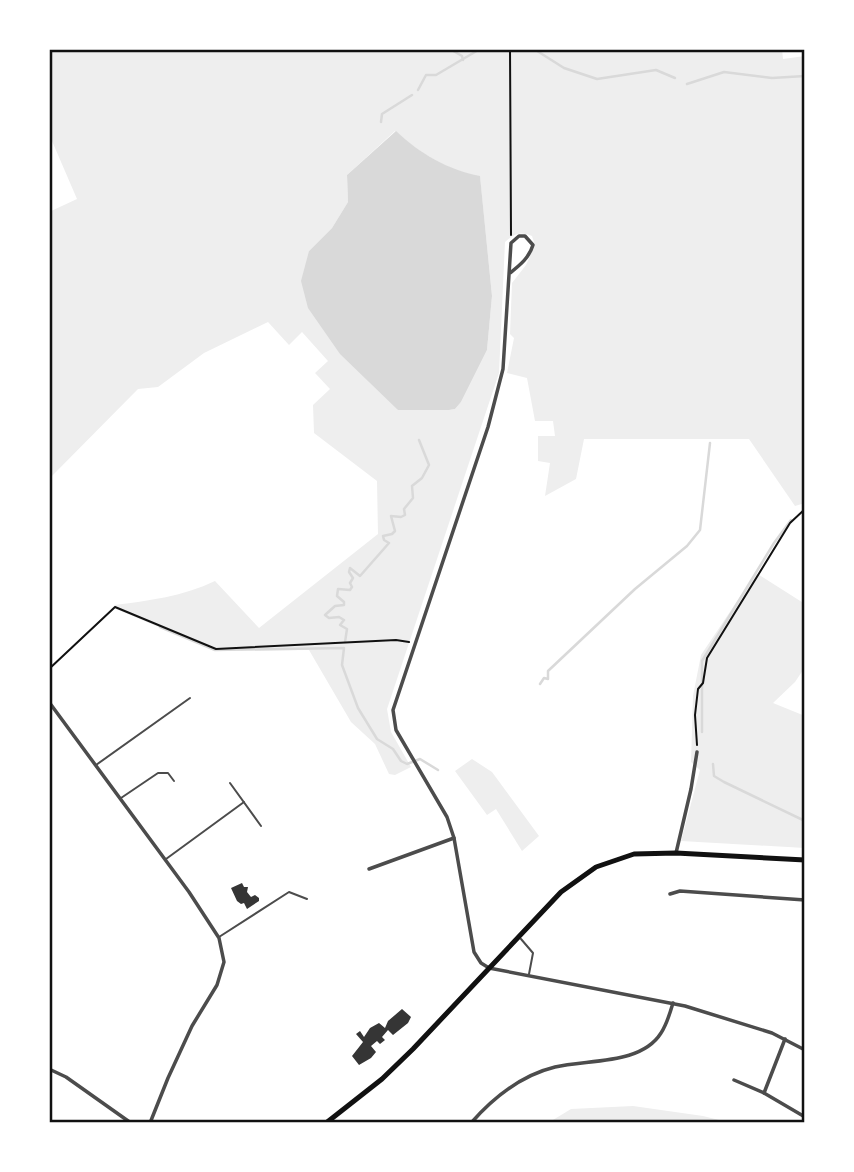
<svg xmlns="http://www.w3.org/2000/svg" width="854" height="1172" font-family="'Fira Sans',sans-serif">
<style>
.green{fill:#eee;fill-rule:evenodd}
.water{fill:#d9d9d9}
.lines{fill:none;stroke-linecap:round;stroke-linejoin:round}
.stream{stroke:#d9d9d9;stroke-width:2.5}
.building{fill:#353535}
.path{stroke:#111;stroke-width:2}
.service{stroke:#4c4c4c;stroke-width:2}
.minor{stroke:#4c4c4c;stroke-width:3.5}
.primary{stroke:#111;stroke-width:5}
.neatline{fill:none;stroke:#111;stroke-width:2.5}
</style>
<rect width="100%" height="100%" fill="#fff"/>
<g class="green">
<path d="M 49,49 L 782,49 L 783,59 L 805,56 L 805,503 L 795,506 L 749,439 L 584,439 L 576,479 L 545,496 L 550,463 L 538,461 L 538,436 L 555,436 L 553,421 L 535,421 L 527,378 L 507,373 L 514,338 L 510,334 L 512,283 L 526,265 L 535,245 L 532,236 C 519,231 514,234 505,242 L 499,373 L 387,709 L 391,732 L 411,767 L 395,775 L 389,774 L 375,744 L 351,722 L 309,650 L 215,651 L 116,609 L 114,605 C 148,601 184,596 215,581 L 259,628 L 378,534 L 377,481 L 314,433 L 313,405 L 330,389 L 315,373 L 328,361 L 302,332 L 289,345 L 268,322 L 204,353 L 158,387 L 138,389 L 49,479 L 49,212 L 77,199 L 49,134 ZM 395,131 C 419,153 448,170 480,177 L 492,296 L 487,350 L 461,402 L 455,409 L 449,410 L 398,410 L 309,251 L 332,228 L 348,202 L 347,175 Z"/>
<polygon points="756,573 805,604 805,667 795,682 773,703 805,716 805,848 681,841 700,770 691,762 693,696 701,655"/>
<polygon points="472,759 492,772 539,836 522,851 496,809 487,815 455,771"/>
<polygon points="633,1106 703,1116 731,1123 548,1123 571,1109"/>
</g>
<path class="water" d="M 396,131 C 419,153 448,170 480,176 L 492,296 L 487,350 L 461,402 L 455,409 L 449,410 L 398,410 L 340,354 L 308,308 L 301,281 L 309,251 L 332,228 L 348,202 L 347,175 Z"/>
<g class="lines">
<g class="stream">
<polyline points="450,49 462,56 463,60"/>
<polyline points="534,49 564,68 597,79 656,70 675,78"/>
<polyline points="687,84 724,72 772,78 805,76"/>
<polyline points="418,90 426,75 436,75 480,49"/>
<polyline points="381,122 382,114 412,95"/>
<polyline points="160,627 215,650 344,648 342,665 358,708 377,739 393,749 401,761 407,764 420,759 438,770"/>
<polyline points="345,642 347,629 340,625 344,620 339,617 329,618 325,615 335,606 344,605 344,602 337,596 338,589 350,590 352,587 350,583 353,578 349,572 350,568 360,576 389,543 384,540 383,536 392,534 395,531 391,516 401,517 405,515 404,509 413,498 412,486 422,478 429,465 419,440"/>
<polyline points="540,684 544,678 548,679 548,671 635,589 687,546 700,530 710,443"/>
<polyline points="702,732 702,661 774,543 791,520"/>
<polyline points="713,764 714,776 724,782 805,821"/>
</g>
</g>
<g class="building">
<polygon points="242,883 244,887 248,887 247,892 251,897 255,895 259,898 259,901 247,909 244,903 241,904 237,901 231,888"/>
<polygon points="402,1009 411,1017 408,1023 393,1035 388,1030 382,1037 385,1040 380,1044 377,1041 371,1046 376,1052 371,1058 359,1065 352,1056 363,1042 356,1034 360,1031 364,1037 370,1028 379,1023 385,1028 388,1021"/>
</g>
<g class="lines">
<g class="path">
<polyline points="510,49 511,235"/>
<polyline points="49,669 115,607 216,649 396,640 409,642"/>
<polyline points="697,745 695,715 698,689 703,683 707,658 790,523 805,509"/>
</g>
<g class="service">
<polyline points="96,765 190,698"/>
<polyline points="230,783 261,826"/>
<polyline points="121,798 158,773 168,773 174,781"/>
<polyline points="166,859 244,802"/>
<polyline points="219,937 289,892 307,899"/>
<polyline points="521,939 533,953 529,974"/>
</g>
<g class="minor">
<path d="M 510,273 C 520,265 529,258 533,245 L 525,236 L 519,236 L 511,243 L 503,369 L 488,427 L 393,710 L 396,730 L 447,817 L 454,838 L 474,952 L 481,963 L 489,968 L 685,1006 L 772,1033 L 805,1050"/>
<polyline points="49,702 189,892 219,938 224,962 217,985 192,1026 168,1078 150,1123"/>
<polyline points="676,853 691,789 697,752"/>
<polyline points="369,869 454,838"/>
<polyline points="670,894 680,891 805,900"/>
<polyline points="49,1069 66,1077 131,1123"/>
<polyline points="734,1080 764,1093 805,1117"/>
<polyline points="764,1093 785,1039"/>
<path d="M 471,1123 C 493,1098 522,1075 555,1067 C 588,1059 641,1065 661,1033 C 667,1024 670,1013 673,1003"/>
</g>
<polyline class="primary" points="326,1123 382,1079 413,1049 561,892 596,867 634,854 676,853 805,860"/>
</g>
<rect width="854" height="1172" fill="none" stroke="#ffffff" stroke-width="102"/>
<rect x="51" y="51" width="752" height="1070" class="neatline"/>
</svg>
